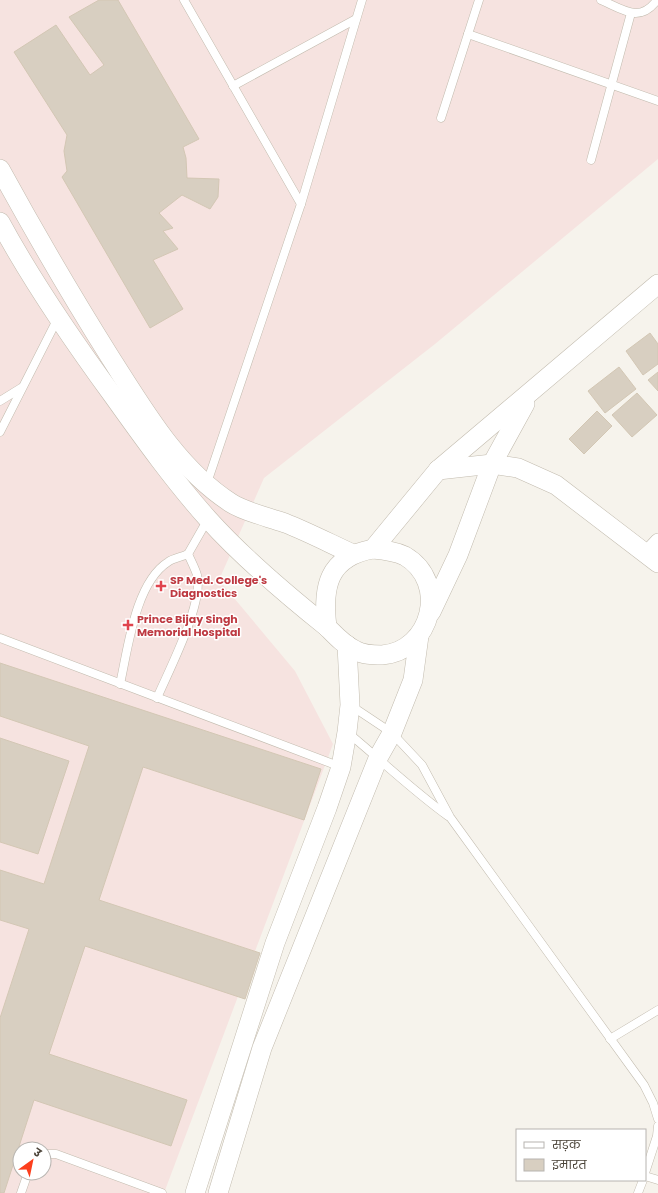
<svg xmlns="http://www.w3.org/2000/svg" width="658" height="1193" font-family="Poppins,'Noto Sans Devanagari',sans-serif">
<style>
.medical{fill:#f6e3e0;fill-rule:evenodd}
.building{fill:#d8cfc1;stroke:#d3c7b4}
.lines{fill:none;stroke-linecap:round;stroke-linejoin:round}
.service-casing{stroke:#c2bbae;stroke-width:9}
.minor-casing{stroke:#c2bbae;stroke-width:16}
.tertiary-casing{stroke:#c2bbae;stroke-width:20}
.service{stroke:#fff;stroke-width:8}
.minor{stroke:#fff;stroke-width:15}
.tertiary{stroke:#fff;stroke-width:19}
.health-dot{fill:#e0444e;stroke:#fff;stroke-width:1.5}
.labels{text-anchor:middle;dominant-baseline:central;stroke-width:3;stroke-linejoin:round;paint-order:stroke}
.health-label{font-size:11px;font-weight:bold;fill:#be3a42;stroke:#fff;text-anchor:start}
</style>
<rect width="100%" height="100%" fill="#f6f3ec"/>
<path class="medical" d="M 0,0 L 658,0 L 658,159 L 435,344 L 264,478 L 219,580 L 295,671 L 333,744 L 164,1193 L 0,1193 ZM 20,1149 L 44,1149 L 44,1173 L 20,1173 Z"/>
<g class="building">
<polygon points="99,0 118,0 199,139 183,147 186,158 187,178 219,179 218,197 210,209 182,195 159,213 173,228 163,231 178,249 153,260 183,309 150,328 62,177 67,171 64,151 67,135 14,52 56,25 90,75 104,65 69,17"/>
<polygon points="650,333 658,344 658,364 643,375 626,351"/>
<polygon points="619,367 636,389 605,413 588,391"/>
<polygon points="658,372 658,391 648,380"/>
<polygon points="637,393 657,415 632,437 612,415"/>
<polygon points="597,411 612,426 584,454 569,439"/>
<polygon points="0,663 321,769 304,820 143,767 99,900 260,953 245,999 85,946 49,1054 187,1100 171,1146 34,1100 4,1193 0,1193 0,1018 29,929 0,920 0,870 44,884 89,746 0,716"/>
<polygon points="0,738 69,761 38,854 0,842"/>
</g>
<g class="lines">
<g class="service-casing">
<g id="service">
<polyline points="184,0 301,204"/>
<path d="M 601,0 C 622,9 640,24 657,0"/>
<polyline points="468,34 658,101"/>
<polyline points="233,86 356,19"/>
<polyline points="441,118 479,0"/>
<polyline points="591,160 631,13"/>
<polyline points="0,401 21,388"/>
<polyline points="0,432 58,318"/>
<polyline points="207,483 301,204 362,0"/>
<polyline points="0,638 341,767"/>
<path d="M 120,684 C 128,649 135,583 168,562 C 173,558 182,557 188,554 L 208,519"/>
<path d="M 157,698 C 169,670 204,603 197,575 C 195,568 191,561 188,554"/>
<polyline points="350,705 392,733 422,765 450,817 644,1085 653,1103 658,1119"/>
<path d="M 347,732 C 381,760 412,790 448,816"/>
<polyline points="610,1039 658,1010"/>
<polyline points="44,1154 56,1154 162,1193"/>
<polyline points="645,1173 657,1136 658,1126"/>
<polyline points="645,1176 658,1180"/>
<polyline points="21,1193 28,1173"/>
<polyline points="638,1193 643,1180"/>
</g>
</g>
<g class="minor-casing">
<polyline id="minor" points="646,554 658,541"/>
</g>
<g class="tertiary-casing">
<g id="tertiary">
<path d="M 0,169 C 35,233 71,295 110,357 C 144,410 177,468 231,503 C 245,512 268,517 285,523 C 308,532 331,544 353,554"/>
<path d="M 0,222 C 33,283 73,341 114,397 C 144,439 174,481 208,519 C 243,558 287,595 327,627"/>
<polyline points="438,470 492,464 518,468 556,485 658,563"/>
<polyline points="373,549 438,470 658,284"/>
<path d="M 373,549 C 384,550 395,551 405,556 C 449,582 432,651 382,655 C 373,655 363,655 355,650 C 344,645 336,636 327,627 C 322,587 328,557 373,549 Z"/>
<polyline points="431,612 458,555 492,464 525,404"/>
<polyline points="195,1193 275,943 327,808 341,767 347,732 350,705 347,645"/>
<polyline points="218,1193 262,1048 379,756 392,733 413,680 419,636"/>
</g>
</g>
<use href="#service" class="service"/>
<use href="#minor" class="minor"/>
<use href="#tertiary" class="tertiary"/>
</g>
<g class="health-dot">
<path d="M159 580h4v4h4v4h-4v4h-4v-4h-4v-4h4z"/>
<path d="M126 619h4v4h4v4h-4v4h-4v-4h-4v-4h4z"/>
</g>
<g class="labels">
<g class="health-label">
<text x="170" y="580">SP Med. College's<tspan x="170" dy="13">Diagnostics</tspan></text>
<text x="137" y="619">Prince Bijay Singh<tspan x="137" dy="13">Memorial Hospital</tspan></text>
</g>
</g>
<rect x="516" y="1129" width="130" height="52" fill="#ffffff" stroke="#b7b4b0"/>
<rect x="524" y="1142" width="20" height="6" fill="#ffffff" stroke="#b7b4b0"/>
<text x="552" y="1149" font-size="12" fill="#4b4439">सड़क</text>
<rect x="524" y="1159" width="20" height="12" fill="#d8cfc1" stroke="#b7b4b0"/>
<text x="552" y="1169" font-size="12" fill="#4b4439">इमारत</text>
<g transform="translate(32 1161) rotate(33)"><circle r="19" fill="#ffffff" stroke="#b7b4b0"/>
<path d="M0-3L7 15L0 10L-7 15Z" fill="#fc3f1d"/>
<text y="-6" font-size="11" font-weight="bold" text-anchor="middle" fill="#4b4439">उ</text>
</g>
</svg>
